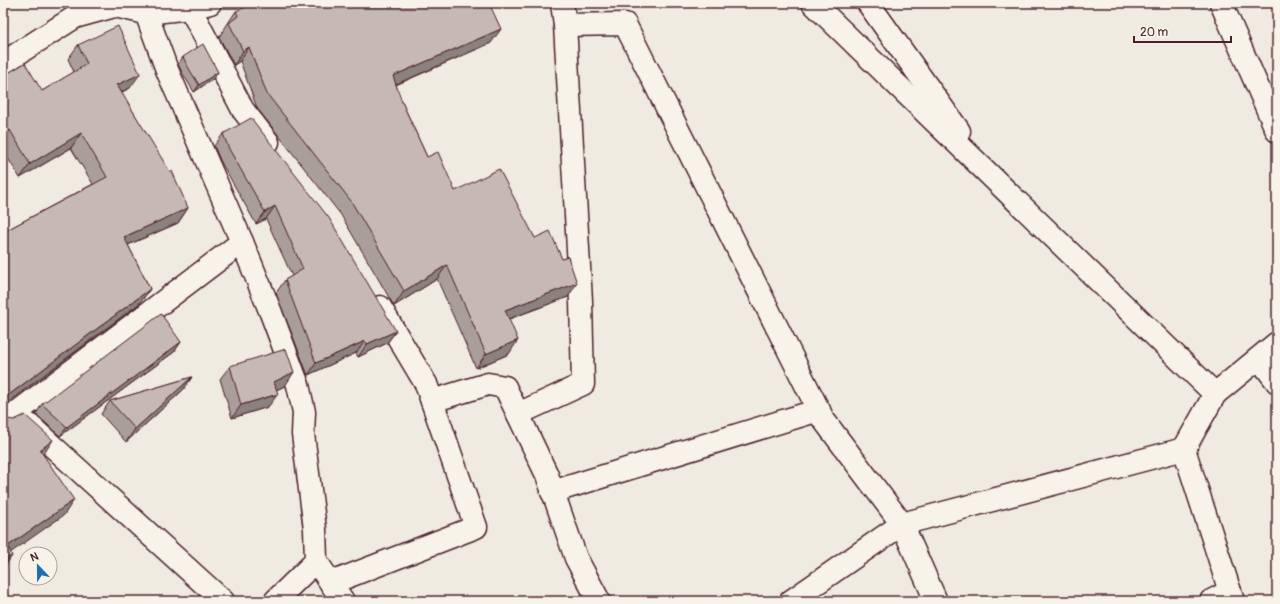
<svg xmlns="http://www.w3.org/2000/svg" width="1280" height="604" font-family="Pangolin,sans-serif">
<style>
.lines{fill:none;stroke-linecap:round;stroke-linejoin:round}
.minor-casing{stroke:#4a1f2b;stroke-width:25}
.secondary-casing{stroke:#4a1f2b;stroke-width:25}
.minor{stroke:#f7f3e8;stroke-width:22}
.secondary{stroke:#f7f3e8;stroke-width:22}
.wall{fill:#aa9e9a;stroke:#4a1f2b}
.shaded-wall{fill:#8b817d;stroke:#4a1f2b}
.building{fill:#c6b8b3;stroke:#4a1f2b}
</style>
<rect width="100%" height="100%" fill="#f0ebe0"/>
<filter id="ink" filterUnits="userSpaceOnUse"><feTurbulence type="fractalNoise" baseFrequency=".025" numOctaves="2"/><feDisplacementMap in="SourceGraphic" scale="8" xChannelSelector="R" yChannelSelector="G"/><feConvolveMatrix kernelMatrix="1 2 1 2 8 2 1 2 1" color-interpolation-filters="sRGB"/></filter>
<g filter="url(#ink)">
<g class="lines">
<g class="minor-casing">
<g id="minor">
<polyline points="562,3 565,25 625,24 823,419 902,524 936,601"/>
<polyline points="813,3 1215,394"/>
<polyline points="868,3 959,131"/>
<polyline points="1221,3 1277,131"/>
<polyline points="190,8 243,110 268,142"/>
<polyline points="3,63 75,17 115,6 146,13 190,8 210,3"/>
<polyline points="242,242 271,313 298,385 304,412 303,434 315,529 316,561 343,601"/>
<polyline points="1259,358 1277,382"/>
<polyline points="432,401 488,384 505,387 547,475 576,558 599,601"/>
<polyline points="518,414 583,384 581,301 565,25"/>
<polyline points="3,422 16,413 242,242 167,70 146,13"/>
<polyline points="28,424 223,601"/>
<polyline points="552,492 819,410"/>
<polyline points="331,583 476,527 426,384 380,307"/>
<polyline points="275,601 316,561"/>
<polyline points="791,601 902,524 1184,449"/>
<polyline points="1211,601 1230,591"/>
</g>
</g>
<g class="secondary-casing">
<polyline id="secondary" points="1233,601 1184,449 1215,394 1277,343"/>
</g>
<use href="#minor" class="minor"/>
<use href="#secondary" class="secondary"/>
</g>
<g class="wall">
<polygon points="457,7 491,43 396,85 402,102 427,157 455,191 535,238 568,297 509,319 509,354 476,368 437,279 394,306 341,215 257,108 240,61 234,65 219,37 236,11"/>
<polygon points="78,45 130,88 122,92 188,208 178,223 128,245 150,289 140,303 3,406 3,232 93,184 71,148 20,178 3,150 3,76 42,91 74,72 68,59"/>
<polygon points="183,57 218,72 213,79 194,92 183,74 178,64"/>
<polygon points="223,134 396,331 387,343 358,357 356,353 308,375 276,293 285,280 292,276 266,219 256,224 221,162 214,146"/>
<polygon points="181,342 174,352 60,436 36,414 42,404"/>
<polygon points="230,366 285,386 276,390 268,407 232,418 220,379"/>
<polygon points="192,377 183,390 126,442 101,414 110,401"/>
</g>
<g class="shaded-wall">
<polygon points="501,29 491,43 383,90 393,76"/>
<polygon points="249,47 240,61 234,65 243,51"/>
<polygon points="218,72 213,79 194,92 199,85"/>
<polygon points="140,74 130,88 107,99 117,85"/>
<polygon points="10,130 3,140 3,133"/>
<polygon points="81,133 71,148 20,178 30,164"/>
<polygon points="275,206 266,219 256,224 265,212"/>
<polygon points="188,208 178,223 114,251 124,237"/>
<polygon points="447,265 437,279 394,306 404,291"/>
<polygon points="577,283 568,297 495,324 505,310"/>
<polygon points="150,289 140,303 3,406 3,401 6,397"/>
<polygon points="396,331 387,343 358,357 367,344"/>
<polygon points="518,340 509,354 476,368 486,354"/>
<polygon points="365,341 356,353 308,375 316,363"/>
<polygon points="181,342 174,352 60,436 67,427"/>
<polygon points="294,372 285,386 265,395 274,382"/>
<polygon points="192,377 183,390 126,442 135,429"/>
<polygon points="278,394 268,407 232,418 241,405"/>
<polygon points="53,440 43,455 29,465 40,450"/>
<polygon points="74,500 64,515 3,558 8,546"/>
<polygon points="12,556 3,569 3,560"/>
</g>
<g class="building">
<polygon points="257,3 456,3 457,7 466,3 489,3 501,29 393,76 402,102 427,157 438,152 455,191 499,169 535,238 550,231 562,259 568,257 577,283 505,310 518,340 486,354 447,265 404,291 351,201 267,94 249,47 243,51 229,23 238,16 236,11"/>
<polygon points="118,26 140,74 117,85 170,172 172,171 188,208 124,237 150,289 6,397 3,401 3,232 107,177 81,133 30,164 10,130 3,133 3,76 25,63 42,91 87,64 78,45"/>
<polygon points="203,44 218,72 199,85 188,67 183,57"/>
<polygon points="251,118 329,218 396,331 367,344 365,341 316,363 285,280 303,269 275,206 265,212 229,149 223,134"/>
<polygon points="161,314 181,342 67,427 42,404"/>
<polygon points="286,349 294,372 274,382 278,394 241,405 230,366"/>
<polygon points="192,377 135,429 110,401"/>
<polygon points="3,415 7,419 14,420 25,415 53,440 40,450 74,500 8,546 12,556 3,560"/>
</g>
</g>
<rect width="1280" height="604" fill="none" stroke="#f7f3e8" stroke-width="16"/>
<rect x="8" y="8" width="1264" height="588" fill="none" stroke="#4a1f2b" stroke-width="1.5" filter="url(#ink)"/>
<g transform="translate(38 566) rotate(338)"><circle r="19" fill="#f7f3e8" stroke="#b29e9c"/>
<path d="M0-3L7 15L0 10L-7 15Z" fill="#1f6fb2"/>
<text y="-6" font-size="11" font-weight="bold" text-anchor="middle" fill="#4a1f2b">N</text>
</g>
<path d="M1134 36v6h97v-6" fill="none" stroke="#4a1f2b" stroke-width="2"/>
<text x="1140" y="36" font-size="12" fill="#4a1f2b" stroke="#f7f3e8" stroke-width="3" paint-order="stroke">20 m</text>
</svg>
